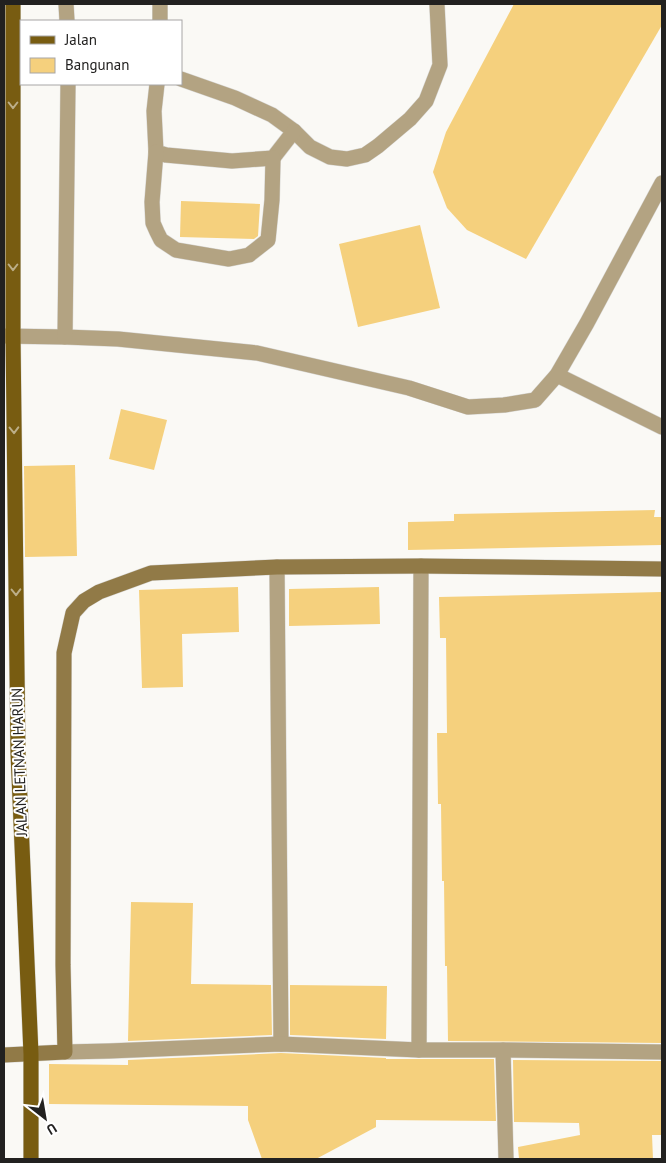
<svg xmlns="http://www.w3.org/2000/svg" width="666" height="1163" font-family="'PT Sans',sans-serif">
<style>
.building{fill:#f5d07d}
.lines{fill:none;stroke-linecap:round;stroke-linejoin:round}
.lane-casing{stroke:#d7d6d3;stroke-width:16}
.street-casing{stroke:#d7d6d3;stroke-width:16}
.secondary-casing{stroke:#d7d6d3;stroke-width:16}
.primary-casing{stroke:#d7d6d3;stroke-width:16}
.lane{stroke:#b3a382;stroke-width:15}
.street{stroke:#b3a382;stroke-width:15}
.secondary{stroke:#917a47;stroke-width:15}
.primary{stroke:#785c11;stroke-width:15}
.oneway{stroke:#bcae88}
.labels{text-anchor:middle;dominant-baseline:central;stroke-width:4;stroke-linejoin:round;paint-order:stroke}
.street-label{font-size:15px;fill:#222120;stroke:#fff}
</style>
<rect width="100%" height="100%" fill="#faf9f5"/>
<g class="building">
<polygon points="514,4 662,4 662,25 526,259 467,230 447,208 433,172 446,132"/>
<polygon points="181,201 260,204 258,236 254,239 180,237"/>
<polygon points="420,225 440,308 358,327 339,244"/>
<polygon points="121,409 167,420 154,470 109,459"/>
<polygon points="75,465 77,556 25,557 24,466"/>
<polygon points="655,510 654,517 662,517 662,545 408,550 408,522 454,521 454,514"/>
<polygon points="238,587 239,632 182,634 183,687 142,688 139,590"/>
<polygon points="379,587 380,624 289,626 289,589"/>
<polygon points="662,592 662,1043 448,1041 447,966 445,966 444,881 442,881 441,804 438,804 437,733 447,733 446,638 440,638 439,597"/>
<polygon points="131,902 193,903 191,984 271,985 272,1035 128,1041"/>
<polygon points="290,985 387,986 386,1039 290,1035"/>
<polygon points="281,1053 386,1058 386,1059 494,1059 496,1121 376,1120 376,1127 316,1159 262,1159 248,1120 248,1106 49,1104 49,1064 128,1065 128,1060"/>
<polygon points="513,1060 662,1061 662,1135 652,1135 653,1159 519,1159 518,1147 580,1135 579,1123 514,1122"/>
</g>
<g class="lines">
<g class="lane-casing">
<g id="lane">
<polyline points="66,4 67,21"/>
<polyline points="160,21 160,4"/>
<polyline points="181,79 235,98 272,115 294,131 310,147 330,157 347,159 365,155 378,146 410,119 426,101 440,65 437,5"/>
<polyline points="157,84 154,111 156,152 166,155 232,161 273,158 294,131"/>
<polyline points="156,152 152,202 153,223 157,232 161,240 176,250 229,259 249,255 268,240 272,200 273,158"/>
<polyline points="4,336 65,337 118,339 257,353 409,388 468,407 504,405 535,400 557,375 587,323 662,183"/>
<polyline points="65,337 68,84"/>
<polyline points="557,375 662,427"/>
<polyline points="277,567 281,1044"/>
<polyline points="419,1050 421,566"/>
<polyline points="503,1050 662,1052"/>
</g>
</g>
<g class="street-casing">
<polyline id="street" points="65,1052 109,1051 281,1044 419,1050 503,1050 506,1159"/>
</g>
<g class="secondary-casing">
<polyline id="secondary" points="4,1055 65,1052 63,965 64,653 73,613 84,601 99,592 151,573 277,567 421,566 662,569"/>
</g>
<g class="primary-casing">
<polyline id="primary" points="13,4 13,337 18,753 31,1054 31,1159"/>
</g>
<use href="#lane" class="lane"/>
<use href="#street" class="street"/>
<use href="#secondary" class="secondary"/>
<use href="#primary" class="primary"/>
</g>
<defs><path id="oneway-chevron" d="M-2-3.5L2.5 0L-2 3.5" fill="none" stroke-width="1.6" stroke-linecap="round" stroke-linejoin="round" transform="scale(1.25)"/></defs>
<g class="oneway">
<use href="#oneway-chevron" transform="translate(13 105) rotate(90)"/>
<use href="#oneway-chevron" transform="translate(13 267) rotate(90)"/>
<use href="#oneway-chevron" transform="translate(14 430) rotate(89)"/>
<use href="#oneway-chevron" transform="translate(16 592) rotate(89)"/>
</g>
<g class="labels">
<g class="street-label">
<text transform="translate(19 762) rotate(-92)">JALAN LETNAN HARUN</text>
</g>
</g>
<rect width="666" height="1163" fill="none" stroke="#222120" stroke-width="10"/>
<rect x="20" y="20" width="162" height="65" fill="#ffffff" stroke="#a7a6a6"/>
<rect x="30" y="36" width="25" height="8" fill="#785c11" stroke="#a7a6a6"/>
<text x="65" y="45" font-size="15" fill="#222120">Jalan</text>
<rect x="30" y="58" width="25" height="15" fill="#f5d07d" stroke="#a7a6a6"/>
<text x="65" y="70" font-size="15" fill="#222120">Bangunan</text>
<g transform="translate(45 1118) rotate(149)" stroke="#ffffff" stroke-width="4" paint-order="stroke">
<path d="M0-4L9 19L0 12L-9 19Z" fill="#222120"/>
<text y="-8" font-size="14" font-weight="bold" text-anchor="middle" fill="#222120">U</text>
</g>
</svg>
